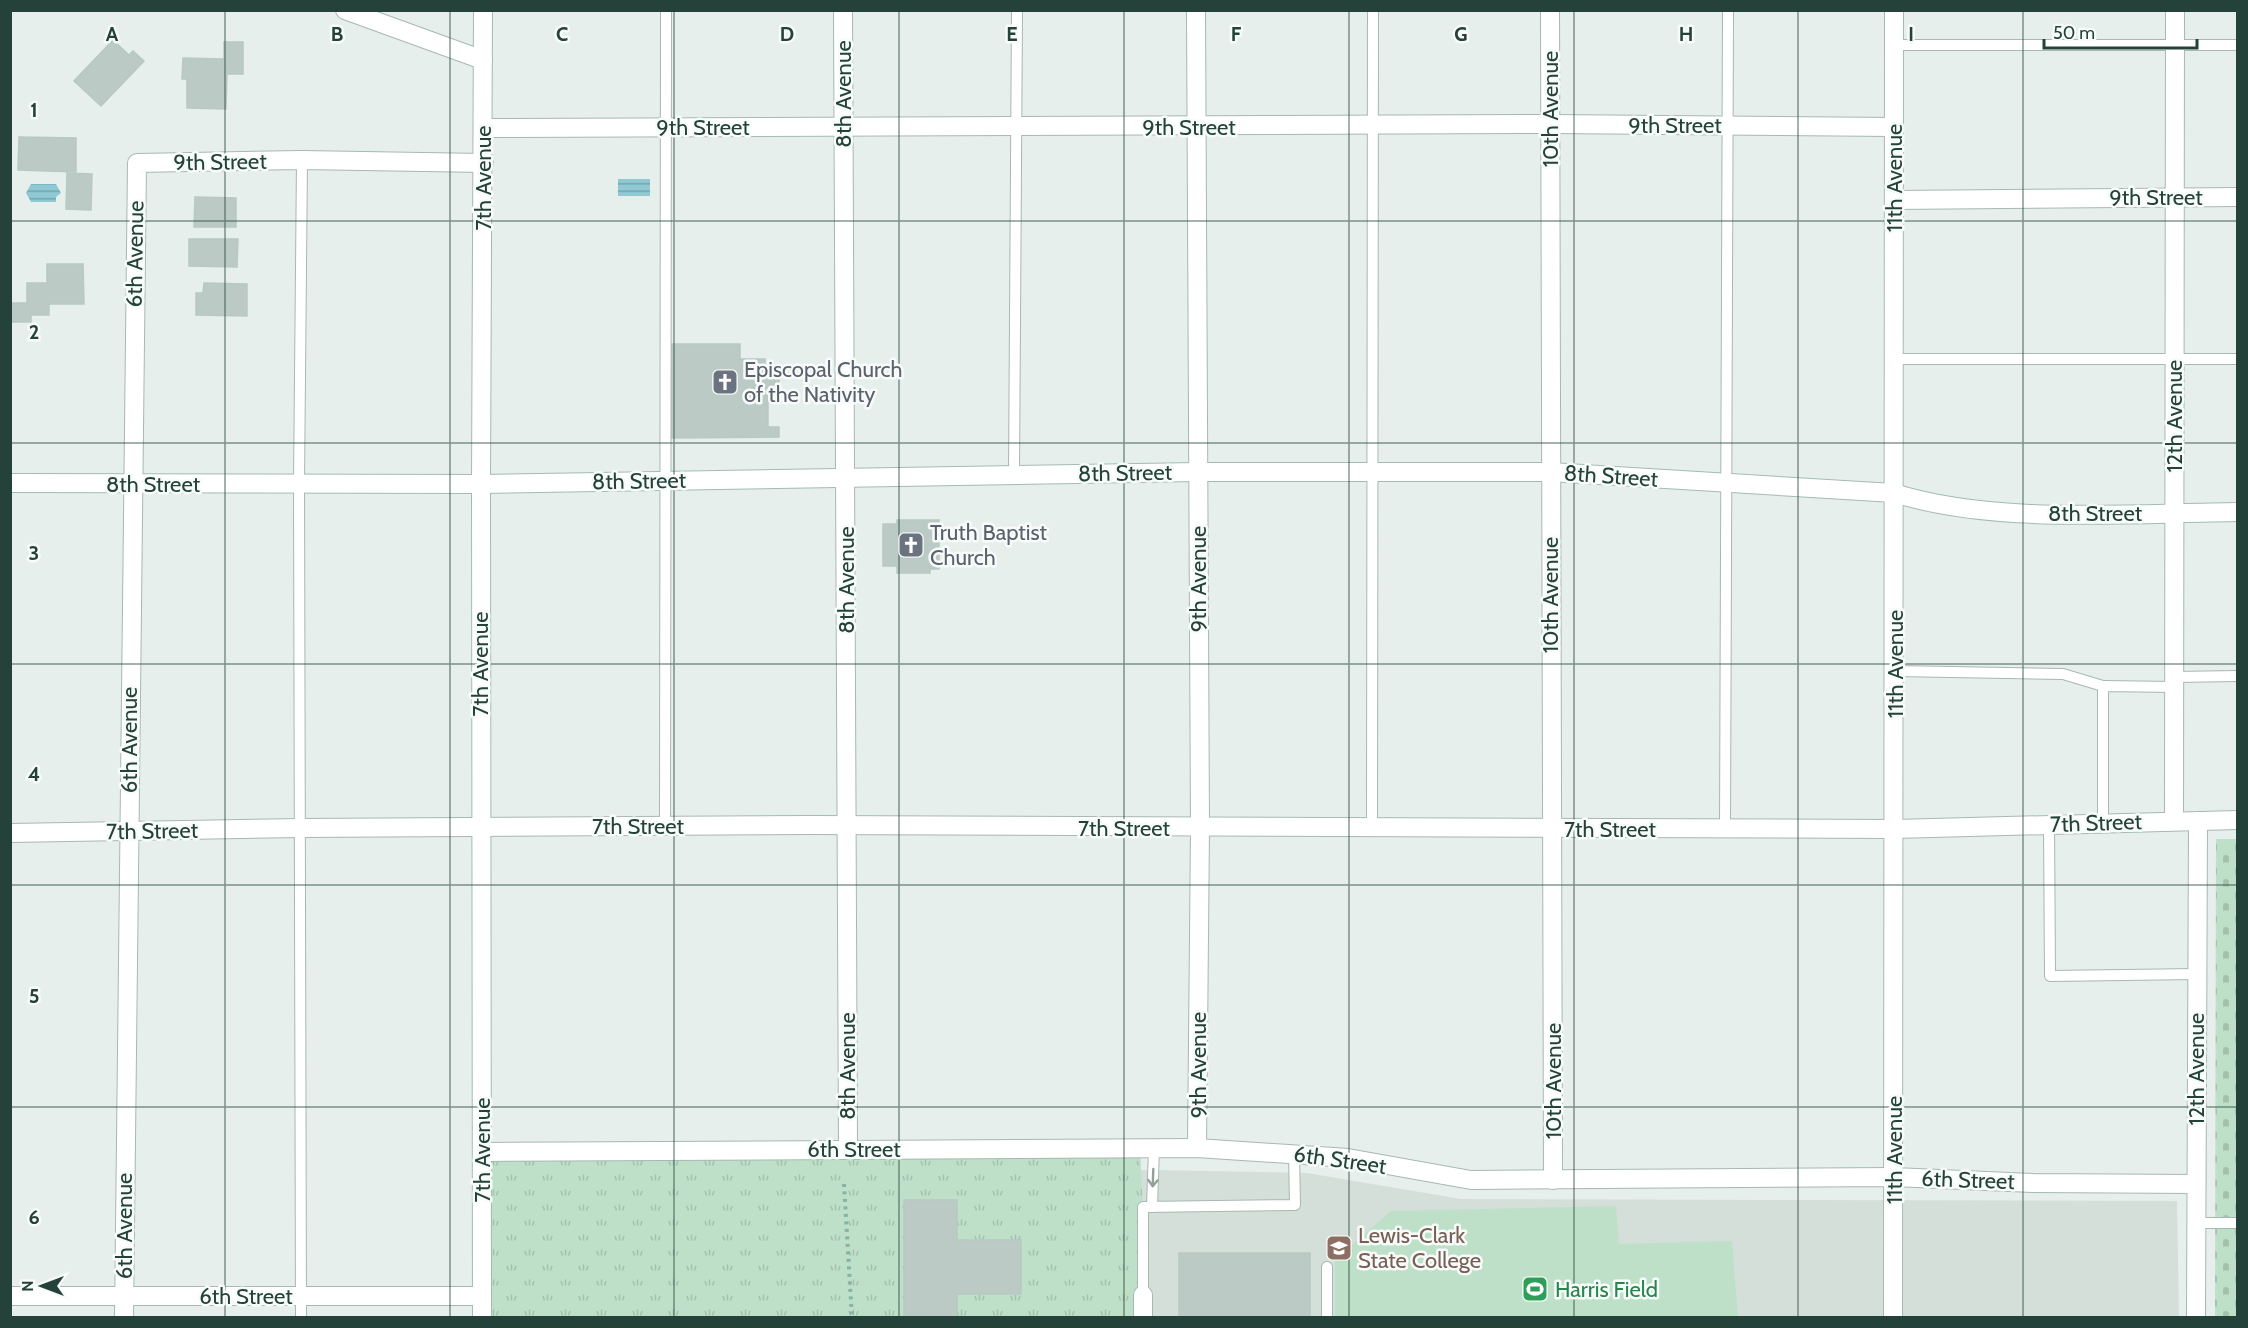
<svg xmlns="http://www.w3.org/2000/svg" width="2248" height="1328" font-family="Cabin,sans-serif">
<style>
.built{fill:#d4dfda}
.grass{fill:url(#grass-tufts)}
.cemetery{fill:url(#cemetery-stones)}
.green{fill:#bfe0c8}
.water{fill:url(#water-rules)}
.building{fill:#bbcac4;stroke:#b8c9c2;stroke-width:1.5}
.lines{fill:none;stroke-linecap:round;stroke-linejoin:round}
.lane-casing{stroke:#a8b8b2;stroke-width:12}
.street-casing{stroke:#a8b8b2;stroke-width:20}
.secondary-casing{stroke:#a4bbb3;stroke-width:20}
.path{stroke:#86b3a5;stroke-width:4;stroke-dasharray:3 4.5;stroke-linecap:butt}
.lane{stroke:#fff;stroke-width:10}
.street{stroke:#fff;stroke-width:18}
.secondary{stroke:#fff;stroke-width:18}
.oneway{stroke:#92a09c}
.grid{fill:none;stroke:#24423a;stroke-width:1.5;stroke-opacity:0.55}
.labels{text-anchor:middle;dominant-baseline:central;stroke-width:5;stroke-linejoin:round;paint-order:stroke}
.street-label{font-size:22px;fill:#24423a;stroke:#f7fbf9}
.worship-label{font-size:22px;fill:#5b616d;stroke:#f7fbf9;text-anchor:start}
.education-label{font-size:22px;fill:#785e54;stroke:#f7fbf9;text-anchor:start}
.leisure-label{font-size:22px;fill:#27864d;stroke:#f7fbf9;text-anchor:start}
.grid-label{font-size:20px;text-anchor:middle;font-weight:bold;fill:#24423a;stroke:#f7fbf9;stroke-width:5;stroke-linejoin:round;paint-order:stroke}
</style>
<defs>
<pattern id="grass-tufts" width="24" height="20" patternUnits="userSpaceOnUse" patternTransform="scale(1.5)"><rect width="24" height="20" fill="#bfe0c8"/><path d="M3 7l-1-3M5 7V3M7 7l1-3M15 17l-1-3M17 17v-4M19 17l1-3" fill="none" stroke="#a4c1ad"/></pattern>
<pattern id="cemetery-stones" width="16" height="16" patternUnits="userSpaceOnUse" patternTransform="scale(1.5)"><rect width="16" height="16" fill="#bfe0c8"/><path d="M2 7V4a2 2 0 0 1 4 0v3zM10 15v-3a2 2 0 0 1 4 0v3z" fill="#a4c1ad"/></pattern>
<pattern id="water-rules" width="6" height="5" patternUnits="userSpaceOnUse" patternTransform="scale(1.5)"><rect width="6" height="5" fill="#8ec9d4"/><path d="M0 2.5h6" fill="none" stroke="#74a5ad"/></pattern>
</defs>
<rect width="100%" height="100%" fill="#e6efeb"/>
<polygon class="built" points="1152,1170 1307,1173 1461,1199 2177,1201 2179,1317 502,1318 877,1173"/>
<polygon class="grass" points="1140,1148 1148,1317 482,1318 483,1152"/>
<polygon class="cemetery" points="2216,839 2237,839 2238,1317 2215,1318"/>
<polygon class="green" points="1616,1206 1619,1244 1732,1241 1738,1317 1335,1317 1335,1260 1391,1211"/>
<g class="water">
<rect x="618" y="179" width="32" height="17"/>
<polygon points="31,184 56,184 61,193 56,197 56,202 31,202 26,193"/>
</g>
<g class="building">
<polygon points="113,40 129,55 133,51 144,61 101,106 74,81"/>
<polygon points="224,42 243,42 243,74 227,74 226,109 187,108 187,79 182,79 183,58 224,59"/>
<polygon points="19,137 76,138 76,172 18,170"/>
<polygon points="67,173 92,174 91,210 66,209"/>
<polygon points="195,197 236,198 236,227 194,227"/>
<polygon points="189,239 238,239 237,267 189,266"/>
<polygon points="47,264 83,264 84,304 49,304 49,315 31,315 31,322 10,322 10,303 27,303 27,283 47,283"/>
<polygon points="204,283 247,284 247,316 196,315 196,293 203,293"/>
<polygon points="671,344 740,344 740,359 765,359 765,372 779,372 779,391 768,391 768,427 779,427 779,437 671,438"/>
<polygon points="897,520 939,520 939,569 930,569 930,573 897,573 897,566 883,566 883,524 897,524"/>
<polygon points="904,1200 957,1200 957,1240 1021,1240 1021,1294 957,1294 957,1318 904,1318"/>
<rect x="1179" y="1253" width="131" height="65"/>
</g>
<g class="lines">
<g class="lane-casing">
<g id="lane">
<polyline points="1894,45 2238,45"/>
<polyline points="1894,359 2238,359"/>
<polyline points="1014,475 1017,10"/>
<polyline points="1895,671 2063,674 2103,686"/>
<polyline points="2174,677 2238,676"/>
<polyline points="2103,823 2103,686 2174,687"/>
<polyline points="2049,824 2050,976 2197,974"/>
<polyline points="665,826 666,10"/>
<polyline points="1372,828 1373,10"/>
<polyline points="1725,829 1728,10"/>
<polyline points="1152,1207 1154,1148"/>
<polyline points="2196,1223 2238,1223"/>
<polyline points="1327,1267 1327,1318"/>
<polyline points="1143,1295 1143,1207 1295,1205 1294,1153"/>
<polyline points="301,1318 299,484 302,160"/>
</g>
</g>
<g class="street-casing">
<g id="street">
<polyline points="345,10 483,60"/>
<polyline points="843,10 848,1149"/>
<polyline points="1196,10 1200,828 1197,1148"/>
<polyline points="1550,10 1553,1180"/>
<polyline points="484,128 1550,124 1894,127"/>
<polyline points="1894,200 2238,197"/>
<polyline points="481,484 483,10"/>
<polyline points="2174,821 2175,10"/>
<polyline points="10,833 300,828 809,825 1895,829 2238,820"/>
<polyline points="483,1152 1197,1148 1348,1158 1471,1180 1893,1177 2033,1183 2195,1184"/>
<polyline points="1143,1295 1143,1318"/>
<polyline points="10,1296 481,1296"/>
<polyline points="124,1318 137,163 302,160 484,163"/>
<polyline points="2196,1318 2198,821"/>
</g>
</g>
<g class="secondary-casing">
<g id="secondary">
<path d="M 10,483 L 481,484 L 1197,472 L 1550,472 L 1894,493 C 1996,525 2131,513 2238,512"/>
<polyline points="481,484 482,1318"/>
<polyline points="1893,1318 1894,10"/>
</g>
</g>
<polyline class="path" points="844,1184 852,1318"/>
<use href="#lane" class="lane"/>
<use href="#street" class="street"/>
<use href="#secondary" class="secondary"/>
</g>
<defs><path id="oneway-shaft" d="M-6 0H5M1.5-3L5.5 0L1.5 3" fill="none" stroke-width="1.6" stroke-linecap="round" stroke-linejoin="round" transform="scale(1.5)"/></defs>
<use class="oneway" href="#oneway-shaft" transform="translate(1153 1178) rotate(92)"/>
<path class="grid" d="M 225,10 L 225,1318M 450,10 L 450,1318M 674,10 L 674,1318M 899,10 L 899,1318M 1124,10 L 1124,1318M 1349,10 L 1349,1318M 1574,10 L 1574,1318M 1798,10 L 1798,1318M 2023,10 L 2023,1318M 10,221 L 2238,221M 10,443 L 2238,443M 10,664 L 2238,664M 10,885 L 2238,885M 10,1107 L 2238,1107"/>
<defs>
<g id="church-square" transform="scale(1.35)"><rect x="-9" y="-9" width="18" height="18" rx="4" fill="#6b7280" stroke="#f7fbf9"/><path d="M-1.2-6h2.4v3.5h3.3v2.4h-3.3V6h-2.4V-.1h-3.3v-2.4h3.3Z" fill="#fff"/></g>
<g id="university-square" transform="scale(1.35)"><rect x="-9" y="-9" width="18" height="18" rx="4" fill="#8d6e63" stroke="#f7fbf9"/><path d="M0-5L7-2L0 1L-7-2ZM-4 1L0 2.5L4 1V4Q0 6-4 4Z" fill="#fff"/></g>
<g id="stadium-square" transform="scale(1.35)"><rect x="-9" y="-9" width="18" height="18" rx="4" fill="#2e9e5b" stroke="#f7fbf9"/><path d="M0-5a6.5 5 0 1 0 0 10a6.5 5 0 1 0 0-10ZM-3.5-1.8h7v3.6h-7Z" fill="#fff"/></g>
</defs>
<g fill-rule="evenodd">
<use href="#church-square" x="725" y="382"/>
<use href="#church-square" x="911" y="545"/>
<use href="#university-square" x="1339" y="1248"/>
<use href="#stadium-square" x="1535" y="1289"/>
</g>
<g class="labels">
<g class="street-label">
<text transform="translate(843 94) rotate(-90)">8th Avenue</text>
<text transform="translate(1550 109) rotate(-90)">10th Avenue</text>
<text x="1675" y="125">9th Street</text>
<text x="703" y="127">9th Street</text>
<text x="1189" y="127">9th Street</text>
<text transform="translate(220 162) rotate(-1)">9th Street</text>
<text transform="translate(483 178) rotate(-90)">7th Avenue</text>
<text transform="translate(1894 178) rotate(-90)">11th Avenue</text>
<text x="2156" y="197">9th Street</text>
<text transform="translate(135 254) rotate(-89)">6th Avenue</text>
<text transform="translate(2174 416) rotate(-90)">12th Avenue</text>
<text transform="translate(1125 473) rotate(-1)">8th Street</text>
<text transform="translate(1611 476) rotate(4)">8th Street</text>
<text transform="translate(639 481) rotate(-1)">8th Street</text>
<text x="153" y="484">8th Street</text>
<text x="2095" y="513">8th Street</text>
<text transform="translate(1198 579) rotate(-90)">9th Avenue</text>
<text transform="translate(846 580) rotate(-90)">8th Avenue</text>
<text transform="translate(1550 595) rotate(-90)">10th Avenue</text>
<text transform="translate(480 664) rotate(-90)">7th Avenue</text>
<text transform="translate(1895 664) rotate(-90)">11th Avenue</text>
<text transform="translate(129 740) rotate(-90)">6th Avenue</text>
<text transform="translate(2096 823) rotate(-2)">7th Street</text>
<text x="638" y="826">7th Street</text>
<text x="1124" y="828">7th Street</text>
<text x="1610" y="829">7th Street</text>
<text transform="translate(152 831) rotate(-1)">7th Street</text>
<text transform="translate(1198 1065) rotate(-90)">9th Avenue</text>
<text transform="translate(847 1066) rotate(-90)">8th Avenue</text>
<text transform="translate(2196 1069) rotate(-90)">12th Avenue</text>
<text transform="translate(1553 1081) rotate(-90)">10th Avenue</text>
<text x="854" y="1149">6th Street</text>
<text transform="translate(482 1150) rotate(-90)">7th Avenue</text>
<text transform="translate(1894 1150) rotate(-90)">11th Avenue</text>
<text transform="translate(1340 1160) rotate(8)">6th Street</text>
<text transform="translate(1968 1180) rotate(2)">6th Street</text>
<text transform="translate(124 1226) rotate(-90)">6th Avenue</text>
<text x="246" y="1296">6th Street</text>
</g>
<g class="worship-label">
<text x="744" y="369">Episcopal Church<tspan x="744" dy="25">of the Nativity</tspan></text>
<text x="930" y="532">Truth Baptist<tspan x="930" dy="25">Church</tspan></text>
</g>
<g class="education-label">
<text x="1358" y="1235">Lewis-Clark<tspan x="1358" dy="25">State College</tspan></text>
</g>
<g class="leisure-label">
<text x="1555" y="1289">Harris Field</text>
</g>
</g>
<g class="grid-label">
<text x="112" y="41">A</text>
<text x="337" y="41">B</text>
<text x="562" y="41">C</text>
<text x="787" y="41">D</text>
<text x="1012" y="41">E</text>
<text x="1236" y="41">F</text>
<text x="1461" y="41">G</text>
<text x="1686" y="41">H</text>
<text x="1911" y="41">I</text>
<text x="34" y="117">1</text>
<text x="34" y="339">2</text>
<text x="34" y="560">3</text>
<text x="34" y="781">4</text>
<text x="34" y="1003">5</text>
<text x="34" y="1224">6</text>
</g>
<rect width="2248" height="1328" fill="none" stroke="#24423a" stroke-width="24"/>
<g transform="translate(42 1286) rotate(270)" stroke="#f7fbf9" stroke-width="4.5" paint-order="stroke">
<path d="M0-4.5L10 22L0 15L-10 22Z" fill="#24423a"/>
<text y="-9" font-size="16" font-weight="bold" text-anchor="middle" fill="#24423a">N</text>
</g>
<path d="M2044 39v9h153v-9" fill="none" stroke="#24423a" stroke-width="3"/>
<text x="2053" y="39" font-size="18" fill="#24423a" stroke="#f7fbf9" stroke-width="4.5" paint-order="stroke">50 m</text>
</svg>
